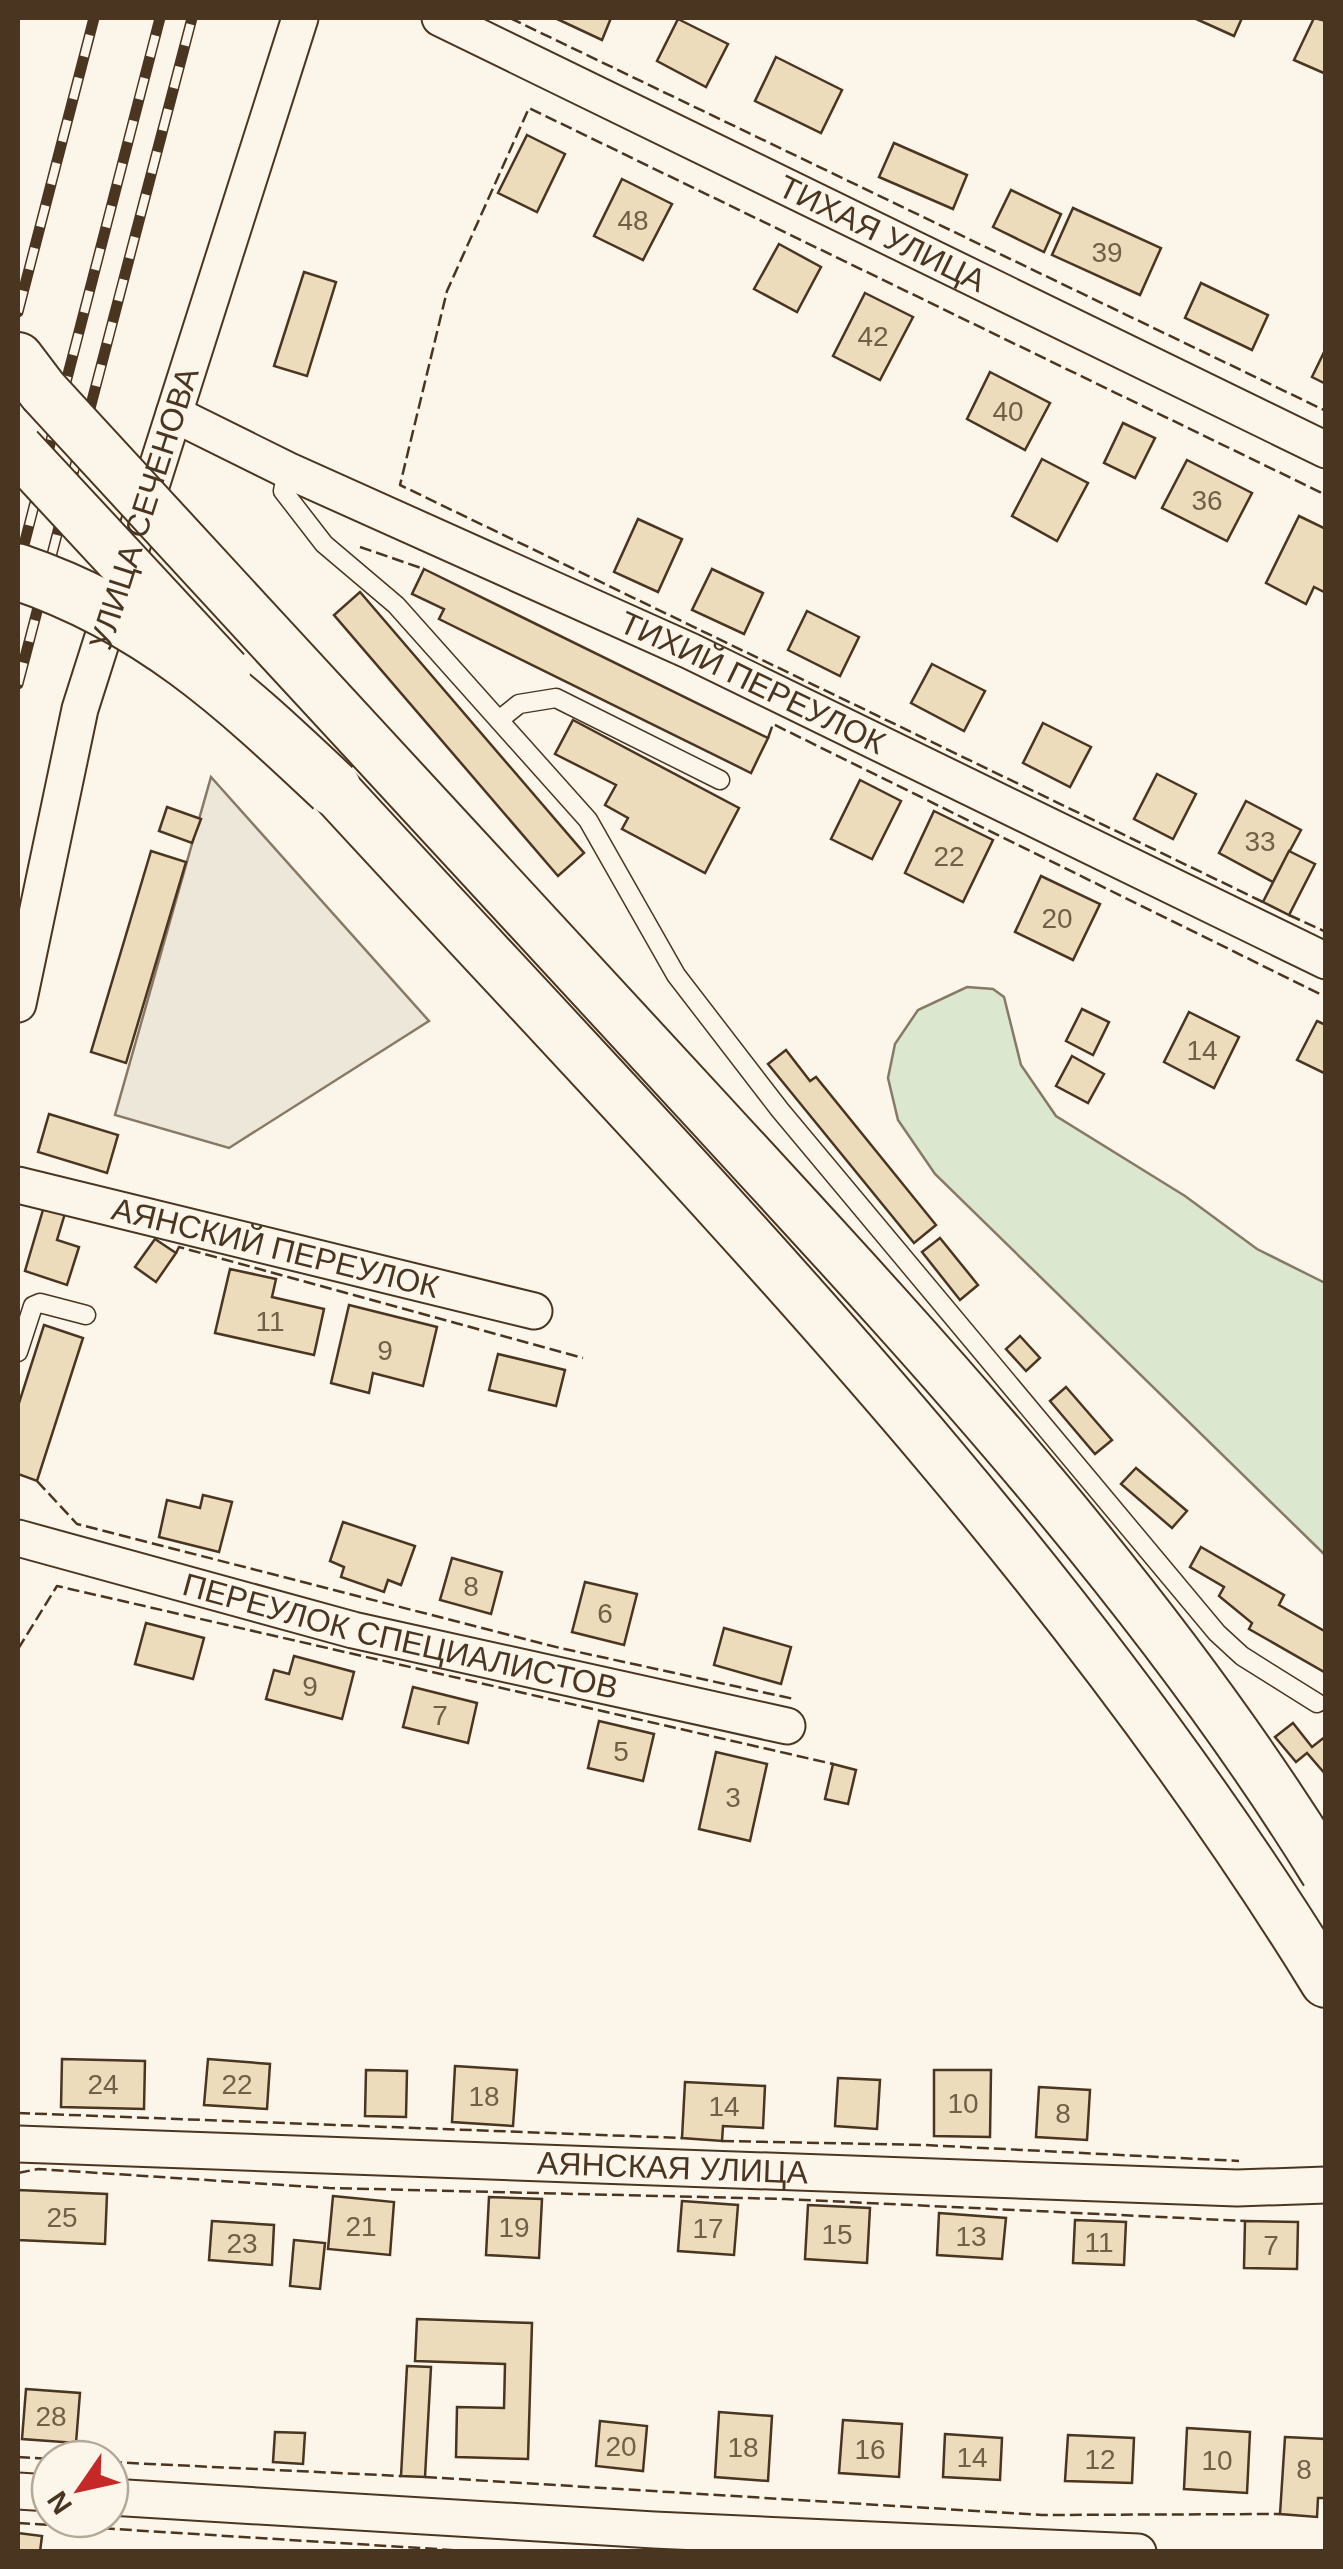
<svg xmlns="http://www.w3.org/2000/svg" width="1343" height="2569" font-family="Arial,sans-serif">
<style>
.green{fill:#dce7d0;stroke:#887966;stroke-width:2.5}
.parking{fill:#ede7d9;stroke:#887966;stroke-width:2.5}
.building{fill:#ecdcbc;stroke:#4a3520;stroke-width:2.5}
.lines{fill:none;stroke-linecap:round;stroke-linejoin:round}
.service-casing{stroke:#4a3520;stroke-width:21}
.minor-casing{stroke:#4a3520;stroke-width:39}
.secondary-casing{stroke:#4a3520;stroke-width:54}
.service{stroke:#fbf6e9;stroke-width:18}
.minor{stroke:#fbf6e9;stroke-width:35}
.secondary{stroke:#fbf6e9;stroke-width:50}
.rail-casing{stroke:#4a3520;stroke-width:11}
.rail{stroke:#fbf6e9;stroke-width:8;stroke-dasharray:22;stroke-linecap:butt}
.secondary-bridge-casing{stroke:#4a3520;stroke-width:54;stroke-linecap:butt}
.trunk-bridge-casing{stroke:#4a3520;stroke-width:59;stroke-linecap:butt}
.secondary-bridge{stroke:#fbf6e9;stroke-width:50}
.trunk-bridge{stroke:#fbf6e9;stroke-width:55}
.fence{stroke:#4a3520;stroke-width:2.5;stroke-dasharray:12 5;stroke-linecap:butt}
.labels{text-anchor:middle;dominant-baseline:central;stroke-width:8;stroke-linejoin:round;paint-order:stroke}
.number-label{font-size:28px;fill:#725f47}
.street-label{font-size:32px;fill:#4a3520;stroke:#fbf6e9}
</style>
<rect width="100%" height="100%" fill="#fbf6e9"/>
<polygon class="green" points="967,987 993,989 1004,997 1021,1065 1056,1116 1185,1196 1257,1249 1325,1283 1325,1555 935,1174 898,1120 888,1078 895,1044 918,1010"/>
<polygon class="parking" points="211,777 429,1021 229,1148 115,1115"/>
<g class="building">
<polygon points="555,18 611,18 602,40"/>
<polygon points="1194,18 1242,18 1234,36"/>
<polygon points="1314,18 1326,21 1326,74 1294,60"/>
<polygon points="678,19 728,44 706,87 657,61"/>
<polygon points="776,57 842,90 821,133 755,101"/>
<polygon points="527,135 565,154 537,212 498,193"/>
<polygon points="894,143 967,175 953,209 879,177"/>
<polygon points="622,179 672,204 643,260 594,236"/>
<polygon points="1011,190 1061,214 1044,252 993,227"/>
<polygon points="1073,208 1161,248 1140,295 1052,255"/>
<polygon points="779,244 821,267 797,312 754,289"/>
<polygon points="304,272 336,282 307,376 274,366"/>
<polygon points="1201,283 1268,315 1252,350 1185,318"/>
<polygon points="865,293 913,317 880,380 833,356"/>
<polygon points="1326,348 1326,384 1312,377"/>
<polygon points="990,372 1050,403 1025,450 967,419"/>
<polygon points="1123,423 1155,438 1135,478 1104,463"/>
<polygon points="1042,459 1088,483 1057,541 1012,516"/>
<polygon points="1187,460 1252,493 1227,541 1162,508"/>
<polygon points="1299,516 1326,529 1326,593 1314,587 1306,604 1266,583"/>
<polygon points="638,519 682,539 658,592 614,572"/>
<polygon points="424,569 768,738 751,773 439,619 444,609 412,594"/>
<polygon points="712,569 763,593 744,634 692,610"/>
<polygon points="360,592 584,853 558,876 334,615"/>
<polygon points="807,611 859,637 840,676 788,650"/>
<polygon points="932,664 985,691 964,731 911,703"/>
<polygon points="573,720 739,808 705,873 622,829 628,818 605,805 616,785 555,754"/>
<polygon points="1043,723 1091,747 1070,787 1023,763"/>
<polygon points="1157,774 1196,794 1173,839 1134,819"/>
<polygon points="860,780 901,801 872,859 831,839"/>
<polygon points="1246,801 1301,830 1273,882 1219,853"/>
<polygon points="167,807 201,819 192,843 159,831"/>
<polygon points="934,811 993,840 963,902 905,873"/>
<polygon points="151,851 186,862 126,1063 91,1052"/>
<polygon points="1289,851 1315,864 1289,915 1263,902"/>
<polygon points="1041,876 1100,904 1073,960 1015,932"/>
<polygon points="1082,1009 1109,1022 1093,1055 1066,1041"/>
<polygon points="1189,1012 1239,1037 1214,1088 1164,1062"/>
<polygon points="1317,1021 1326,1025 1326,1074 1297,1060"/>
<polygon points="786,1050 810,1081 816,1077 936,1225 914,1243 768,1064"/>
<polygon points="1072,1056 1104,1074 1088,1103 1056,1086"/>
<polygon points="49,1114 118,1135 107,1173 38,1152"/>
<polygon points="45,1203 66,1210 57,1240 79,1247 67,1285 25,1271"/>
<polygon points="940,1238 978,1285 960,1300 922,1252"/>
<polygon points="155,1239 176,1253 156,1282 135,1267"/>
<polygon points="230,1269 276,1279 272,1297 324,1309 314,1355 215,1333"/>
<polygon points="349,1305 437,1327 423,1386 373,1373 369,1393 331,1383"/>
<polygon points="44,1325 83,1338 37,1481 18,1474 18,1406"/>
<polygon points="1020,1336 1040,1358 1026,1371 1006,1349"/>
<polygon points="498,1354 565,1370 556,1406 489,1390"/>
<polygon points="1066,1387 1112,1440 1095,1454 1050,1401"/>
<polygon points="1136,1468 1187,1511 1172,1528 1121,1484"/>
<polygon points="203,1495 232,1502 219,1552 159,1537 167,1500 200,1508"/>
<polygon points="343,1522 415,1546 401,1585 388,1580 384,1592 341,1577 344,1567 330,1561"/>
<polygon points="1201,1547 1284,1595 1279,1605 1326,1632 1326,1673 1249,1629 1252,1623 1219,1596 1224,1587 1190,1567"/>
<polygon points="452,1558 502,1572 491,1614 440,1600"/>
<polygon points="585,1582 637,1594 624,1645 572,1632"/>
<polygon points="146,1623 204,1638 193,1679 135,1664"/>
<polygon points="724,1628 791,1647 781,1684 714,1665"/>
<polygon points="294,1656 354,1672 342,1719 266,1699 274,1670 289,1674"/>
<polygon points="413,1687 477,1703 468,1743 403,1727"/>
<polygon points="599,1721 654,1734 643,1781 588,1768"/>
<polygon points="1293,1723 1312,1747 1326,1736 1326,1775 1307,1753 1296,1762 1275,1737"/>
<polygon points="716,1752 767,1764 750,1841 699,1829"/>
<polygon points="833,1764 856,1770 848,1804 825,1799"/>
<polygon points="62,2059 145,2061 144,2109 61,2107"/>
<polygon points="208,2059 270,2064 267,2109 204,2105"/>
<polygon points="455,2066 517,2070 513,2126 452,2122"/>
<polygon points="366,2070 407,2071 406,2117 365,2116"/>
<polygon points="934,2070 991,2070 990,2137 934,2136"/>
<polygon points="838,2078 880,2080 877,2129 835,2126"/>
<polygon points="685,2082 765,2086 763,2128 723,2126 722,2141 682,2138"/>
<polygon points="1039,2087 1090,2090 1087,2140 1036,2137"/>
<polygon points="18,2190 107,2194 105,2244 18,2240"/>
<polygon points="333,2196 394,2202 390,2255 328,2249"/>
<polygon points="489,2197 542,2199 539,2258 486,2255"/>
<polygon points="682,2201 738,2205 734,2255 678,2251"/>
<polygon points="808,2205 870,2208 867,2263 805,2259"/>
<polygon points="939,2213 1006,2218 1002,2259 937,2255"/>
<polygon points="1075,2220 1126,2222 1124,2265 1073,2263"/>
<polygon points="212,2221 274,2225 272,2265 209,2260"/>
<polygon points="1245,2221 1298,2222 1297,2269 1244,2268"/>
<polygon points="294,2240 325,2243 320,2289 290,2286"/>
<polygon points="417,2319 532,2323 528,2459 456,2457 457,2407 504,2408 505,2364 415,2361"/>
<polygon points="407,2366 431,2367 425,2477 401,2476"/>
<polygon points="26,2389 80,2393 76,2443 22,2439"/>
<polygon points="719,2412 772,2416 768,2481 715,2477"/>
<polygon points="843,2420 902,2424 899,2477 839,2473"/>
<polygon points="600,2421 647,2426 643,2471 596,2466"/>
<polygon points="1187,2428 1250,2432 1247,2493 1184,2489"/>
<polygon points="275,2432 305,2433 303,2464 273,2462"/>
<polygon points="945,2434 1002,2438 1000,2480 943,2477"/>
<polygon points="1068,2435 1134,2438 1132,2483 1065,2481"/>
<polygon points="1285,2437 1326,2439 1326,2498 1318,2498 1317,2517 1280,2514"/>
<polygon points="18,2533 42,2536 40,2552 18,2552"/>
</g>
<g class="lines">
<g class="service-casing">
<g id="service">
<polyline points="287,470 283,491 324,544 396,605 588,820 676,975 780,1110 1217,1633 1242,1656 1317,1703"/>
<polyline points="499,720 519,704 556,698 720,780"/>
<polyline points="18,1352 33,1306 40,1303 86,1315"/>
</g>
</g>
<g class="minor-casing">
<g id="minor">
<path id="s1" d="M 440,18 L 1326,450"/>
<path id="s2" d="M 174,414 L 287,470 L 690,651 L 1326,961"/>
<path id="s3" d="M 18,1004 L 80,709 L 300,18"/>
<path id="s4" d="M 18,1185 L 534,1311"/>
<path id="s5" d="M 18,1538 L 353,1630 L 787,1726"/>
<path id="s6" d="M 18,2144 L 1237,2188 L 1326,2185"/>
<polyline points="18,2491 50,2493"/>
<polyline points="110,2497 654,2530 1138,2552"/>
</g>
</g>
<g class="secondary-casing">
<g id="secondary">
<polyline points="18,358 43,391"/>
<path d="M 333,788 C 683,1169 1054,1539 1326,1982"/>
</g>
</g>
<use href="#service" class="service"/>
<use href="#minor" class="minor"/>
<use href="#secondary" class="secondary"/>
<g class="rail-casing">
<g id="rail">
<polyline points="18,312 94,18"/>
<polyline points="18,568 160,18"/>
<polyline points="18,684 192,18"/>
</g>
</g>
<use href="#rail" class="rail"/>
<g class="secondary-bridge-casing">
<g id="secondary-bridge">
<path d="M 43,391 C 261,628 479,864 698,1101 C 920,1342 1153,1591 1326,1872"/>
<polyline points="18,449 225,672"/>
</g>
</g>
<g class="trunk-bridge-casing">
<path id="trunk-bridge" d="M 18,572 C 151,617 233,694 333,788"/>
</g>
<use href="#secondary-bridge" class="secondary-bridge"/>
<use href="#trunk-bridge" class="trunk-bridge"/>
<g class="fence">
<polyline points="510,18 1326,411"/>
<polyline points="360,547 424,569"/>
<polyline points="768,738 773,724 1326,997"/>
<polyline points="1263,902 400,485 447,291 529,108 1326,495"/>
<polyline points="1289,915 1326,932"/>
<polyline points="176,1253 179,1247 583,1358"/>
<polyline points="37,1481 77,1524 560,1648 794,1699"/>
<polyline points="18,1649 57,1586 833,1764"/>
<polyline points="18,2113 682,2138"/>
<polyline points="722,2141 925,2145 1239,2161"/>
<polyline points="18,2173 38,2169 329,2188 785,2199 1245,2221"/>
<polyline points="18,2457 51,2459"/>
<polyline points="110,2462 401,2476"/>
<polyline points="425,2477 1042,2515 1280,2514"/>
<polyline points="18,2523 484,2552"/>
</g>
</g>
<g class="labels">
<g class="number-label">
<text x="633" y="220">48</text>
<text x="1107" y="252">39</text>
<text x="873" y="336">42</text>
<text x="1008" y="411">40</text>
<text x="1207" y="500">36</text>
<text x="1260" y="841">33</text>
<text x="949" y="856">22</text>
<text x="1057" y="918">20</text>
<text x="1202" y="1050">14</text>
<text x="270" y="1321">11</text>
<text x="385" y="1350">9</text>
<text x="471" y="1586">8</text>
<text x="605" y="1613">6</text>
<text x="310" y="1686">9</text>
<text x="440" y="1715">7</text>
<text x="621" y="1751">5</text>
<text x="733" y="1797">3</text>
<text x="103" y="2084">24</text>
<text x="237" y="2084">22</text>
<text x="484" y="2096">18</text>
<text x="963" y="2103">10</text>
<text x="724" y="2106">14</text>
<text x="1063" y="2113">8</text>
<text x="62" y="2217">25</text>
<text x="361" y="2226">21</text>
<text x="514" y="2227">19</text>
<text x="708" y="2228">17</text>
<text x="837" y="2234">15</text>
<text x="971" y="2236">13</text>
<text x="1099" y="2242">11</text>
<text x="242" y="2243">23</text>
<text x="1271" y="2245">7</text>
<text x="51" y="2416">28</text>
<text x="621" y="2446">20</text>
<text x="743" y="2447">18</text>
<text x="870" y="2449">16</text>
<text x="972" y="2457">14</text>
<text x="1100" y="2459">12</text>
<text x="1217" y="2460">10</text>
<text x="1304" y="2469">8</text>
</g>
<g class="street-label">
<text stroke="none"><textPath href="#s1" startOffset="492">ТИХАЯ УЛИЦА</textPath></text>
<text stroke="none"><textPath href="#s3" startOffset="512">УЛИЦА СЕЧЕНОВА</textPath></text>
<text stroke="none"><textPath href="#s2" startOffset="638">ТИХИЙ ПЕРЕУЛОК</textPath></text>
<text stroke="none"><textPath href="#s4" startOffset="265">АЯНСКИЙ ПЕРЕУЛОК</textPath></text>
<text stroke="none"><textPath href="#s5" startOffset="395">ПЕРЕУЛОК СПЕЦИАЛИСТОВ</textPath></text>
<text stroke="none"><textPath href="#s6" startOffset="655">АЯНСКАЯ УЛИЦА</textPath></text>
</g>
</g>
<rect width="1343" height="2569" fill="none" stroke="#4a3520" stroke-width="40"/>
<g transform="translate(80 2489) rotate(236)"><circle r="48" fill="#fbf6e9" stroke="#b4a999" stroke-width="2.5"/>
<path d="M0-8L18 38L0 25L-18 38Z" fill="#c62828"/>
<text y="-15" font-size="28" font-weight="bold" text-anchor="middle" fill="#4a3520">N</text>
</g>
</svg>
